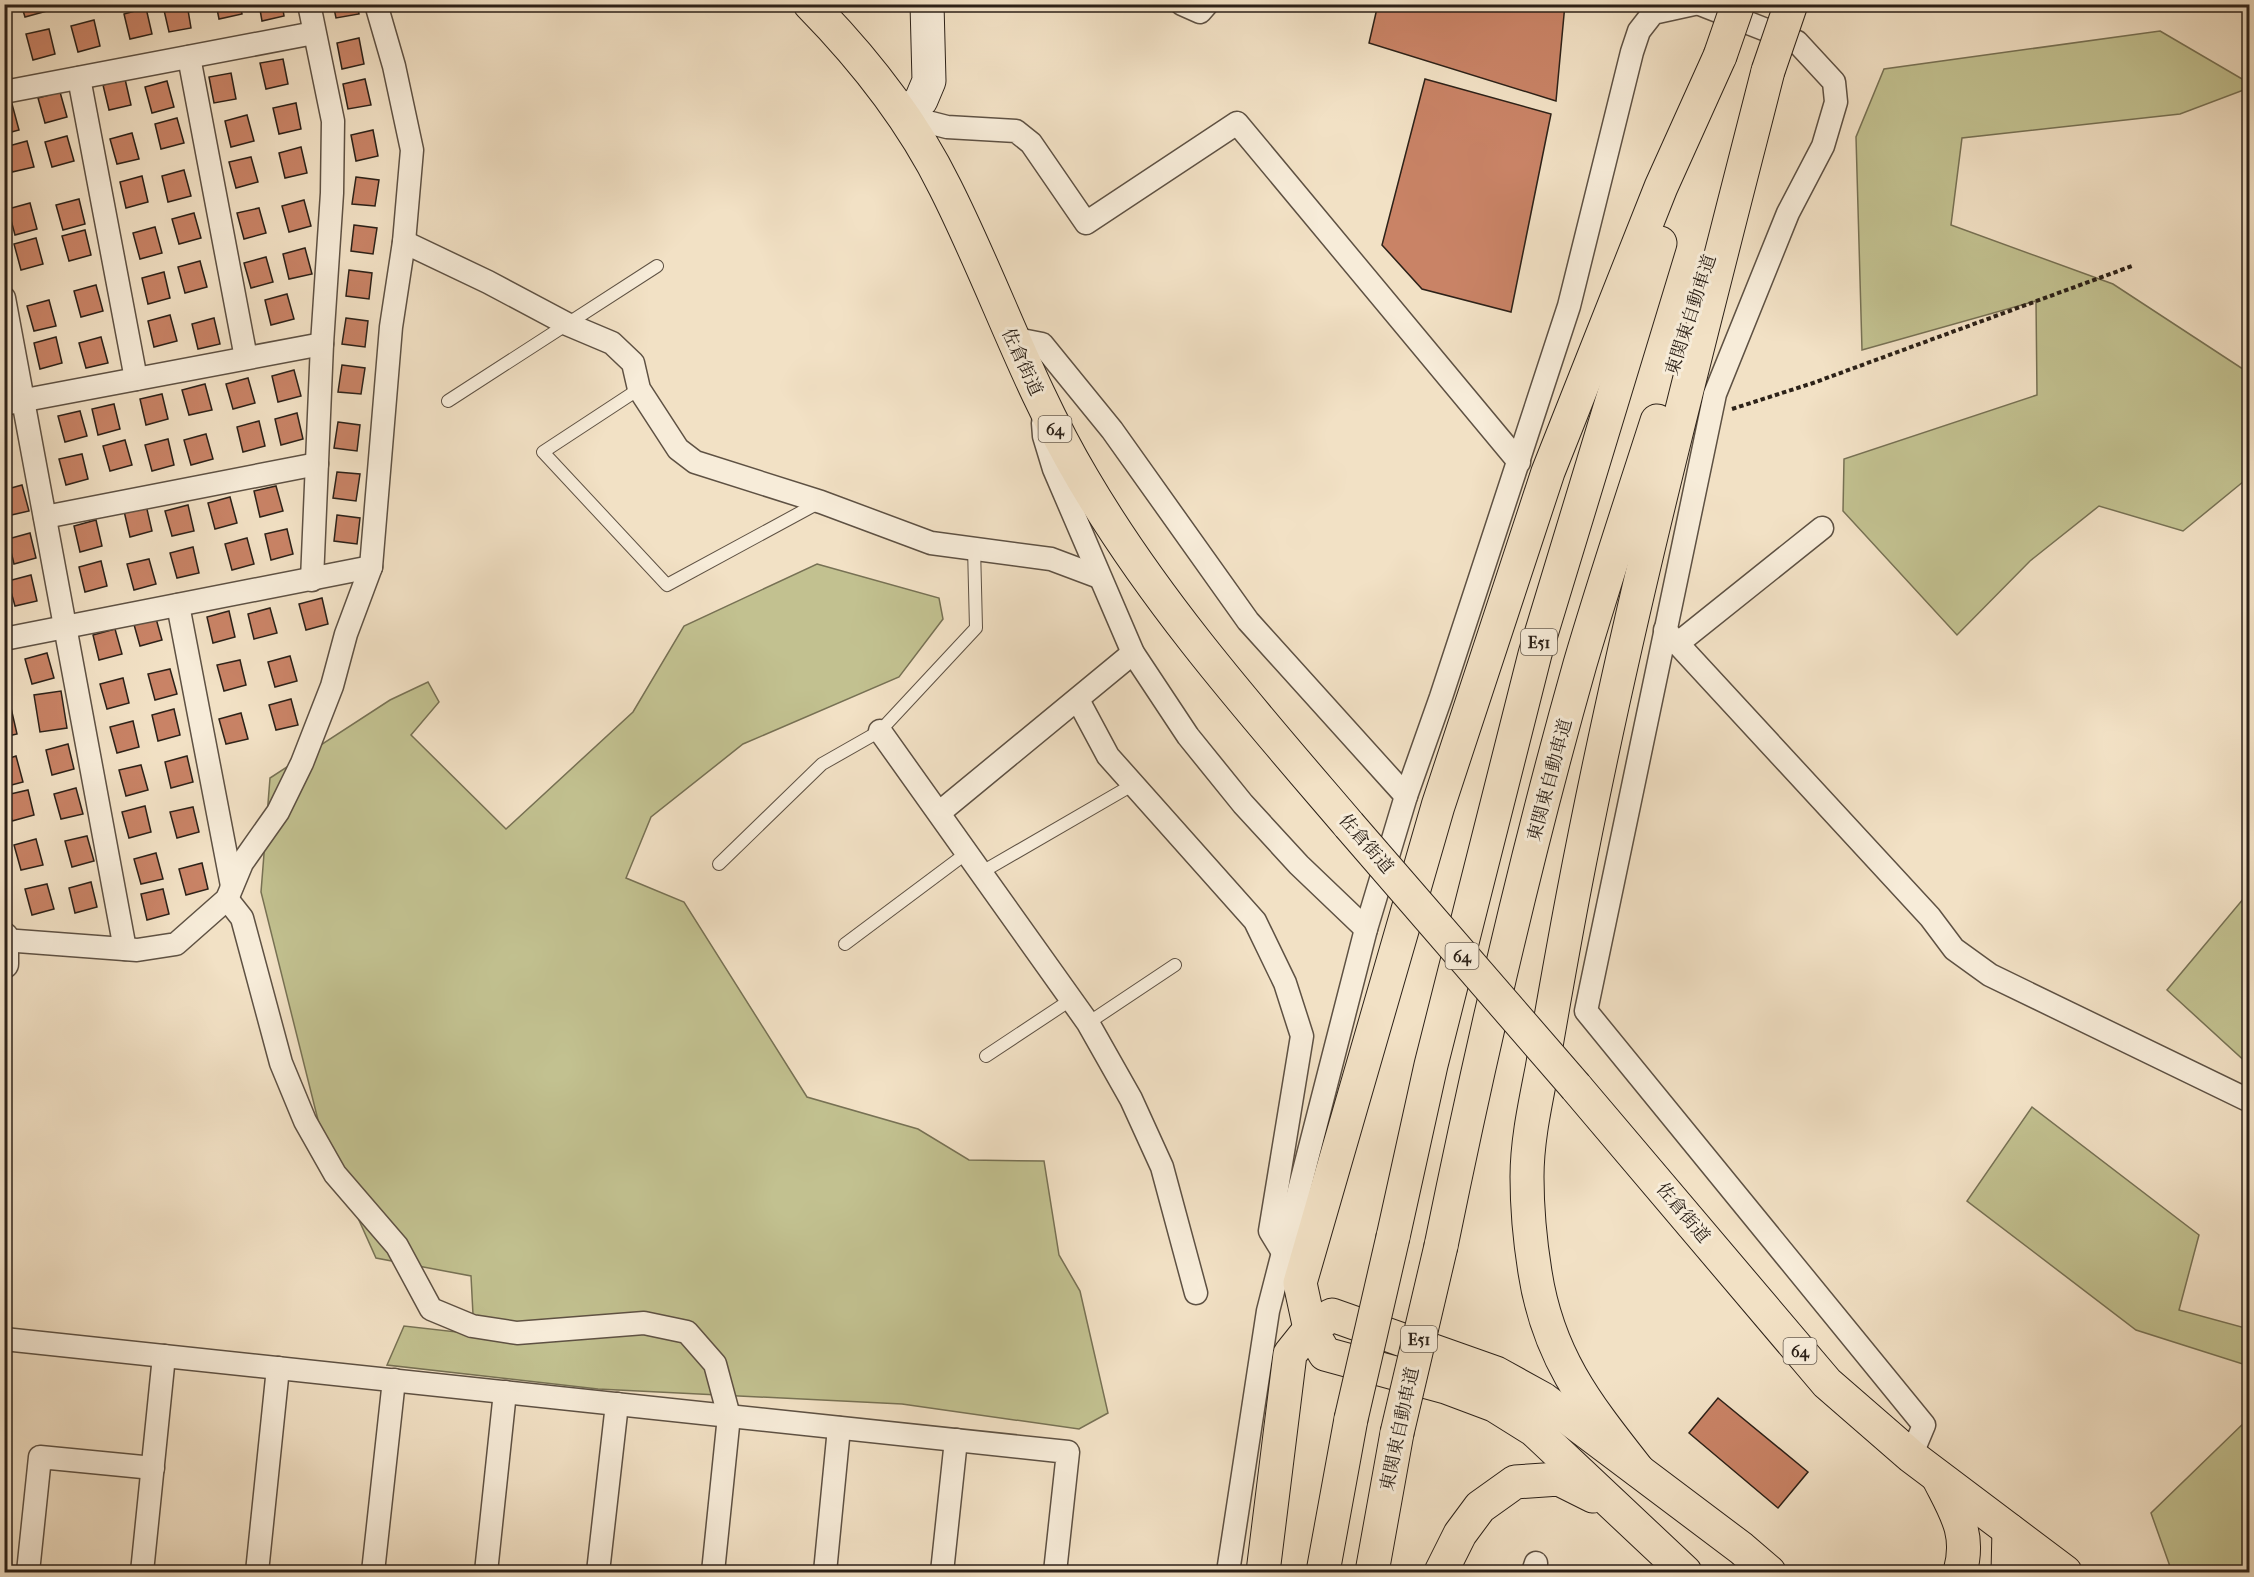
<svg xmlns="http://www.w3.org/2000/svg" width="2254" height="1577" font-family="'IM FELL French Canon','Noto Serif JP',serif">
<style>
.green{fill:#c2c190;stroke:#777154;stroke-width:1.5}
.building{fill:#c98366;stroke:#2c2118;stroke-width:1.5}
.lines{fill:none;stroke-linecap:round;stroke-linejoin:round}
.service-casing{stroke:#5e5143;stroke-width:14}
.minor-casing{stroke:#5e5143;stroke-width:25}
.tertiary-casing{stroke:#5e5143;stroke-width:31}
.secondary-casing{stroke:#2c2118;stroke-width:35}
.primary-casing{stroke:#2c2118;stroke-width:35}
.motorway-casing{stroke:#2c2118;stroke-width:35}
.path{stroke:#2c2118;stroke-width:4;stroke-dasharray:4.5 3;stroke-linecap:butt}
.service{stroke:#f7ecd9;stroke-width:12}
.minor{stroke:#f7ecd9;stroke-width:22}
.tertiary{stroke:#f7ecd9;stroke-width:28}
.secondary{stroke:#f7ecd9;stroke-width:33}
.primary{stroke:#f2e1c5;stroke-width:33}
.motorway{stroke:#f2e1c5;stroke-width:33}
.primary-bridge-casing{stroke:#2c2118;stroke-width:35;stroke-linecap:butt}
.motorway-bridge-casing{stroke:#2c2118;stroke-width:35;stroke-linecap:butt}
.primary-bridge{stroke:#f2e1c5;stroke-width:33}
.motorway-bridge{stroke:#f2e1c5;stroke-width:33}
.labels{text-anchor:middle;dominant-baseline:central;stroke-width:6;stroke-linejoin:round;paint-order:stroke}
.shield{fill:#f7ecd9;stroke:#695e52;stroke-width:1.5}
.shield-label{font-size:16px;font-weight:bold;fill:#2c2118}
.street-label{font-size:18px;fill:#2c2118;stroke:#f7ecd9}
</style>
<rect width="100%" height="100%" fill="#f2e1c5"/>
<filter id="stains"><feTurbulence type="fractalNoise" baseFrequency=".00333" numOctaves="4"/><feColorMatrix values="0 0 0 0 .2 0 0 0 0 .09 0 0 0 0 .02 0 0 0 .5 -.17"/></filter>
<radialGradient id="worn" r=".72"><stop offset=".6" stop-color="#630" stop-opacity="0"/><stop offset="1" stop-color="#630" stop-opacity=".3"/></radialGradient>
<g class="green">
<polygon points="2160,31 2249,83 2249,88 2180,114 1962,138 1951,225 2113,284 2249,373 2249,477 2183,531 2099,506 2030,561 1957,635 1843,511 1844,459 2037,395 2036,301 1862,350 1856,137 1884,69"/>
<polygon points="817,564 939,598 943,619 899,677 743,744 651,817 626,878 684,902 807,1097 918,1129 969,1160 1044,1161 1059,1255 1080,1291 1108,1413 1079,1429 902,1404 598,1389 387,1365 404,1326 474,1334 471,1276 376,1258 323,1140 261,892 270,778 390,700 428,682 439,702 411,735 506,829 633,712 684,626"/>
<polygon points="2249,892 2249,1065 2167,990"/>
<polygon points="2032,1107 2199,1235 2179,1310 2249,1329 2249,1366 2136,1330 1967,1201"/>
<polygon points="2249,1418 2249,1572 2172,1572 2151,1513"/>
</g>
<g class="building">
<polygon points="21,4 45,4 47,11 25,17"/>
<polygon points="187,4 191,28 169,32 163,6"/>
<polygon points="216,4 240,4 242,14 219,19"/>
<polygon points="259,4 282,4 284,16 262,21"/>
<polygon points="333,4 357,4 359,14 336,18"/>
<polygon points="1378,4 1565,4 1556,101 1369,43"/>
<polygon points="146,8 152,34 130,39 124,14"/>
<polygon points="94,20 100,46 78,52 71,26"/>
<polygon points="49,29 55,54 33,60 26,34"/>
<polygon points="4,34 10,58 4,59"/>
<polygon points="359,38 364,64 342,69 337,43"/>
<polygon points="283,59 288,84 266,89 260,63"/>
<polygon points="231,73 236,99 214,103 209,77"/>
<polygon points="125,79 131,105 109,110 103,85"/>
<polygon points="365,79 371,105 348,109 343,84"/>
<polygon points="1425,79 1551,114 1511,312 1422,289 1382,245"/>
<polygon points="167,81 174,107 152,113 145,87"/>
<polygon points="60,92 67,117 45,123 38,98"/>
<polygon points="296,103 301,129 279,134 273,108"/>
<polygon points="12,104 19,130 4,134 4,106"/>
<polygon points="247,115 254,141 231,147 225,121"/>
<polygon points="177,118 184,143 161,149 155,124"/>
<polygon points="373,130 378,156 356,161 351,135"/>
<polygon points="132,133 139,159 117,164 110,139"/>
<polygon points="67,136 74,161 52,167 45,142"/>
<polygon points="27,141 34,167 12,172 5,147"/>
<polygon points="301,147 307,173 285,178 279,153"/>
<polygon points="251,157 258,182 236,188 229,162"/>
<polygon points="184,170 191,196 168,202 162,176"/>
<polygon points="142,176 148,202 126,208 120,182"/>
<polygon points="356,177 379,180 375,206 352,204"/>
<polygon points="79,199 85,224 63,230 56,205"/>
<polygon points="304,200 311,226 289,232 282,206"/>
<polygon points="30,203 37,229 15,235 8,209"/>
<polygon points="259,208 266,233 244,239 237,213"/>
<polygon points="194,213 201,238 179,244 172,219"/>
<polygon points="354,225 377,228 373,254 351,251"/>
<polygon points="155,227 162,253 140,259 133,233"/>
<polygon points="85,230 91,255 69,261 62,236"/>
<polygon points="36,238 43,264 21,270 14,244"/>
<polygon points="305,248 312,274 289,279 283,254"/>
<polygon points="266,257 273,282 251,288 244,263"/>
<polygon points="200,261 207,287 185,293 178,267"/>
<polygon points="349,270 372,273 369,299 346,296"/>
<polygon points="164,272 170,298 148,304 142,278"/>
<polygon points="96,285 103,311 81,317 74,291"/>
<polygon points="287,294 294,319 271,325 265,300"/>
<polygon points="49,300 56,326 34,331 27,306"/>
<polygon points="170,315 177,341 154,347 148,321"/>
<polygon points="214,318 220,344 198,349 192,324"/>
<polygon points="346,318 368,321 365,347 342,344"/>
<polygon points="56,337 62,363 40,369 34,343"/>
<polygon points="101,337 108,363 86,368 79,343"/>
<polygon points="342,365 365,368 361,394 338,392"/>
<polygon points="294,370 301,396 278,402 272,376"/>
<polygon points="248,378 255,403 233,409 226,384"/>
<polygon points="205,384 212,410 189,415 182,390"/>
<polygon points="162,394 168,419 146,425 140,399"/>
<polygon points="114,404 120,429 98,435 92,409"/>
<polygon points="80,411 87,436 65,442 58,416"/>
<polygon points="297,413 303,439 281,445 275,419"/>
<polygon points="259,421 265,446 243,452 237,427"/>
<polygon points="338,422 360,425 357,451 334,448"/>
<polygon points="206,434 213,459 191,465 184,440"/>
<polygon points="168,439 174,465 152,471 145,445"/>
<polygon points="125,440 132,465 110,471 103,446"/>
<polygon points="82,454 88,479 66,485 59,459"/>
<polygon points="337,472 360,474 356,501 333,498"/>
<polygon points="22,485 29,511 7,516 4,490"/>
<polygon points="276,486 283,511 260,517 254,491"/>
<polygon points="230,497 237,523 215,529 208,503"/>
<polygon points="146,505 152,531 130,537 124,511"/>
<polygon points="188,505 194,531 172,536 165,511"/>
<polygon points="337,515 360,518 357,544 334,541"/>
<polygon points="96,520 102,546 80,552 74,526"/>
<polygon points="287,529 293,554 271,560 265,534"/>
<polygon points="30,533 36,558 14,564 8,539"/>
<polygon points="247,538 254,564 232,570 225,544"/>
<polygon points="193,547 199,573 177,578 170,553"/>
<polygon points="149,559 156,584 134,590 127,564"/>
<polygon points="101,561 107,586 85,592 79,567"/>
<polygon points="31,575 37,601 15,606 8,581"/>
<polygon points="322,598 328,624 306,630 299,604"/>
<polygon points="270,608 277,633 254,639 248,614"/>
<polygon points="229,611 235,637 213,643 207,617"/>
<polygon points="155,615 162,640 140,646 133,621"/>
<polygon points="115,629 122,654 99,660 93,635"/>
<polygon points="47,653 54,678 32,684 25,659"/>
<polygon points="290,656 297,681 275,687 268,662"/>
<polygon points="240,660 246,685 224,691 217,665"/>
<polygon points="170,669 177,694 155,700 148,674"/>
<polygon points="123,678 129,703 107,709 100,684"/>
<polygon points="61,691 67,728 40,732 34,695"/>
<polygon points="291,699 298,725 276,730 269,705"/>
<polygon points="11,708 17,734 4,737 4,710"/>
<polygon points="174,709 180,735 158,741 152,715"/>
<polygon points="241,713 248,739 226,744 219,719"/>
<polygon points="133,721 139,747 117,753 110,727"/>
<polygon points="68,744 74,769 52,775 46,750"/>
<polygon points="16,756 23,782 4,787 4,760"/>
<polygon points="187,756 193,782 171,788 165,762"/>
<polygon points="141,765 148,790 126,796 119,770"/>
<polygon points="76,788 83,814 61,819 54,794"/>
<polygon points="28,790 34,815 12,821 6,795"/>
<polygon points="145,806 151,832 129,838 122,812"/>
<polygon points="193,807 199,832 177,838 170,812"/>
<polygon points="87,836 94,861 72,867 65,841"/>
<polygon points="36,839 43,865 21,870 14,845"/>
<polygon points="156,853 163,879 141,884 134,859"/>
<polygon points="202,863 208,889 186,895 179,869"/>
<polygon points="91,882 97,907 75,913 69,888"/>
<polygon points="47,884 54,909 32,915 25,889"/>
<polygon points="163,889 169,914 147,920 141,894"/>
<polygon points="1718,1398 1808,1472 1778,1508 1689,1433"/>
</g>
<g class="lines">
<g class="service-casing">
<g id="service">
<polyline points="639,389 543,452 667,585 820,502"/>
<polyline points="448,401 657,266"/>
<polyline points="719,864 822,764 880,731 976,628 974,547"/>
<polyline points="982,872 1134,784"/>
<polyline points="845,944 968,852"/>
<polyline points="1088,1023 1175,965"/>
<polyline points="986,1056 1072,999"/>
</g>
</g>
<g class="minor-casing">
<g id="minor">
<polyline points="309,4 333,121 332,193 322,344 312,580"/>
<polyline points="1182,4 1200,12 1207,4"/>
<polyline points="1700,4 1797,42 1834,82 1836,102 1823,146 1788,213 1715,394 1586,1011 1924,1425 1911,1456"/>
<polyline points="189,57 246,358"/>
<polyline points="79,78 136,379"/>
<polyline points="4,92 314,33"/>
<polyline points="904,116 947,127 1016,131 1031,143 1086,223 1237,123 1519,462"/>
<polyline points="404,242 488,282 567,324 612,343 633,363 639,389 678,449 695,462 821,502 931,543 1051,559 1099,577"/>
<polyline points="4,298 125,949"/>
<polyline points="1011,338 1042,344 1112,430 1248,621 1406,796"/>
<polyline points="4,404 322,344"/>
<polyline points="1043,423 1044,436 1054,469 1133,653 1188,736 1243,804 1299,865 1366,929"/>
<polyline points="45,517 317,464"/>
<polyline points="178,605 232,886"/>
<polyline points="1665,630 1930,917 1954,949 1990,975 2250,1101"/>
<polyline points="4,639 371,567"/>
<polyline points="1677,644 1822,528"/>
<polyline points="1078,700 1108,756 1255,921 1285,983 1302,1036 1270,1231 1284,1254"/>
<polyline points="880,731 1088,1023 1131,1099 1162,1167 1196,1293"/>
<polyline points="940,812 1133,653"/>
<polyline points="227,899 242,918 281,1063 305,1121 335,1174 397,1246 431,1309 472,1326 517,1333 644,1323 687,1332 715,1364 729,1416 713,1572"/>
<polyline points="4,940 137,950 176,944 227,899 242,863 278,812 302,763 332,686 346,634 371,567 391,327 404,242 412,150 394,66 376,4"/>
<polyline points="4,1339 1068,1452 1055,1572"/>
<polyline points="28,1572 40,1457 153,1468"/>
<polyline points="142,1572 164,1356"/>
<polyline points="257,1572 278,1368"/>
<polyline points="373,1572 394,1380"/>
<polyline points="486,1572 505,1392"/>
<polyline points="598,1572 617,1404"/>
<polyline points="825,1572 839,1428"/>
<polyline points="942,1572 956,1440"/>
<polyline points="1228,1572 1268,1311 1366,929 1406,796 1441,697 1569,306 1632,52 1639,31 1653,13 1694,4"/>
<polyline points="1533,1572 1536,1563"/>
</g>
</g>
<g class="tertiary-casing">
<polyline id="tertiary" points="4,937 4,964"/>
</g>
<g class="secondary-casing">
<polyline id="secondary" points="904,116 921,100 929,81 927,4"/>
</g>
<g class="primary-casing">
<g id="primary">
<path d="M 810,4 C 863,58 912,120 945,187 C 994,284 1027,385 1083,479 C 1157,605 1255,715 1349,825"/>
<polyline points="1576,1087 1827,1383 1911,1456 2065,1572"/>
</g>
</g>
<g class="motorway-casing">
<g id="motorway">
<polyline points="1393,1237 1431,1065 1535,654 1660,243"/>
<path d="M 1441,1246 C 1481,1050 1526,855 1580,664 C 1604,582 1631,502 1657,421"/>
<path d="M 1638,1470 C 1587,1405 1548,1357 1535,1272 C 1530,1241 1527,1209 1527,1177 C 1527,1141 1535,1105 1542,1069 C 1552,1011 1562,954 1573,896 C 1626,618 1698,345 1768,71"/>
<path d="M 1938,1477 C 1955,1511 1971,1533 1960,1572"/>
<polyline points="1263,1572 1290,1354 1310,1329 1332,1315 1496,1373 1543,1399 1741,1548 1769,1572"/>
<polyline points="1323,1572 1351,1419"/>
<polyline points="1372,1572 1397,1433"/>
<polyline points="1441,1572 1460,1534 1480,1507 1515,1482 1559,1479 1593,1496"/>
<polyline points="1685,1572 1534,1430 1494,1405 1446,1387 1325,1354 1310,1329 1300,1283 1438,806 1548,472 1661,187 1720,56"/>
<polyline points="2008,1572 2009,1530"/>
<polyline points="2014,1572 2045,1559"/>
</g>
</g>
<polyline class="path" points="1732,409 1813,383 2132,266"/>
<use href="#service" class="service"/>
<use href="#minor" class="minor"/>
<use href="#tertiary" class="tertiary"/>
<use href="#secondary" class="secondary"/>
<use href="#primary" class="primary"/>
<use href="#motorway" class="motorway"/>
<g class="primary-bridge-casing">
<polyline id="primary-bridge" points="1349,825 1576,1087"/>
</g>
<g class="motorway-bridge-casing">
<g id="motorway-bridge">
<polyline points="1720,56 1738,4"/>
<polyline points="1768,71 1791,4"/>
<polyline points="1351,1419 1393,1237"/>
<polyline points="1397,1433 1441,1246"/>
</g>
</g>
<use href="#primary-bridge" class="primary-bridge"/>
<use href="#motorway-bridge" class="motorway-bridge"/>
</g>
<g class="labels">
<g class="shield">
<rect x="1038.5" y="416" width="33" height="26" rx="4.5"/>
<rect x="1521" y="629" width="36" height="26" rx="4.5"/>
<rect x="1445.5" y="943" width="33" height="26" rx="4.5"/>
<rect x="1401" y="1326" width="36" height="26" rx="4.5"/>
<rect x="1783.5" y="1338" width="33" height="26" rx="4.5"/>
</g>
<g class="shield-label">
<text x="1055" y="429">64</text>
<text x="1539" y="642">E51</text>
<text x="1462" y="956">64</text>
<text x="1419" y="1339">E51</text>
<text x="1800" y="1351">64</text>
</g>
<g class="street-label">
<text transform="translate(1691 315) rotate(-72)">東関東自動車道</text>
<text transform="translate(1022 362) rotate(65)">佐倉街道</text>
<text transform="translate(1550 780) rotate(-75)">東関東自動車道</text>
<text transform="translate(1366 844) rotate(49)">佐倉街道</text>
<text transform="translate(1683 1213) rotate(50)">佐倉街道</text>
<text transform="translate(1400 1429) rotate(-78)">東関東自動車道</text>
</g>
</g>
<rect width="2254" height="1577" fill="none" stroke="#f2e1c5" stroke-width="24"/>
<rect x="6" y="6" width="2242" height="1565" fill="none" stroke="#2c2118" stroke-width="3"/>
<rect x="12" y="12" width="2230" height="1553" fill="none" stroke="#2c2118" stroke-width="1.5"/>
<rect width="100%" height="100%" filter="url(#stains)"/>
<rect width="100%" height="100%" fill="url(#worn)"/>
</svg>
